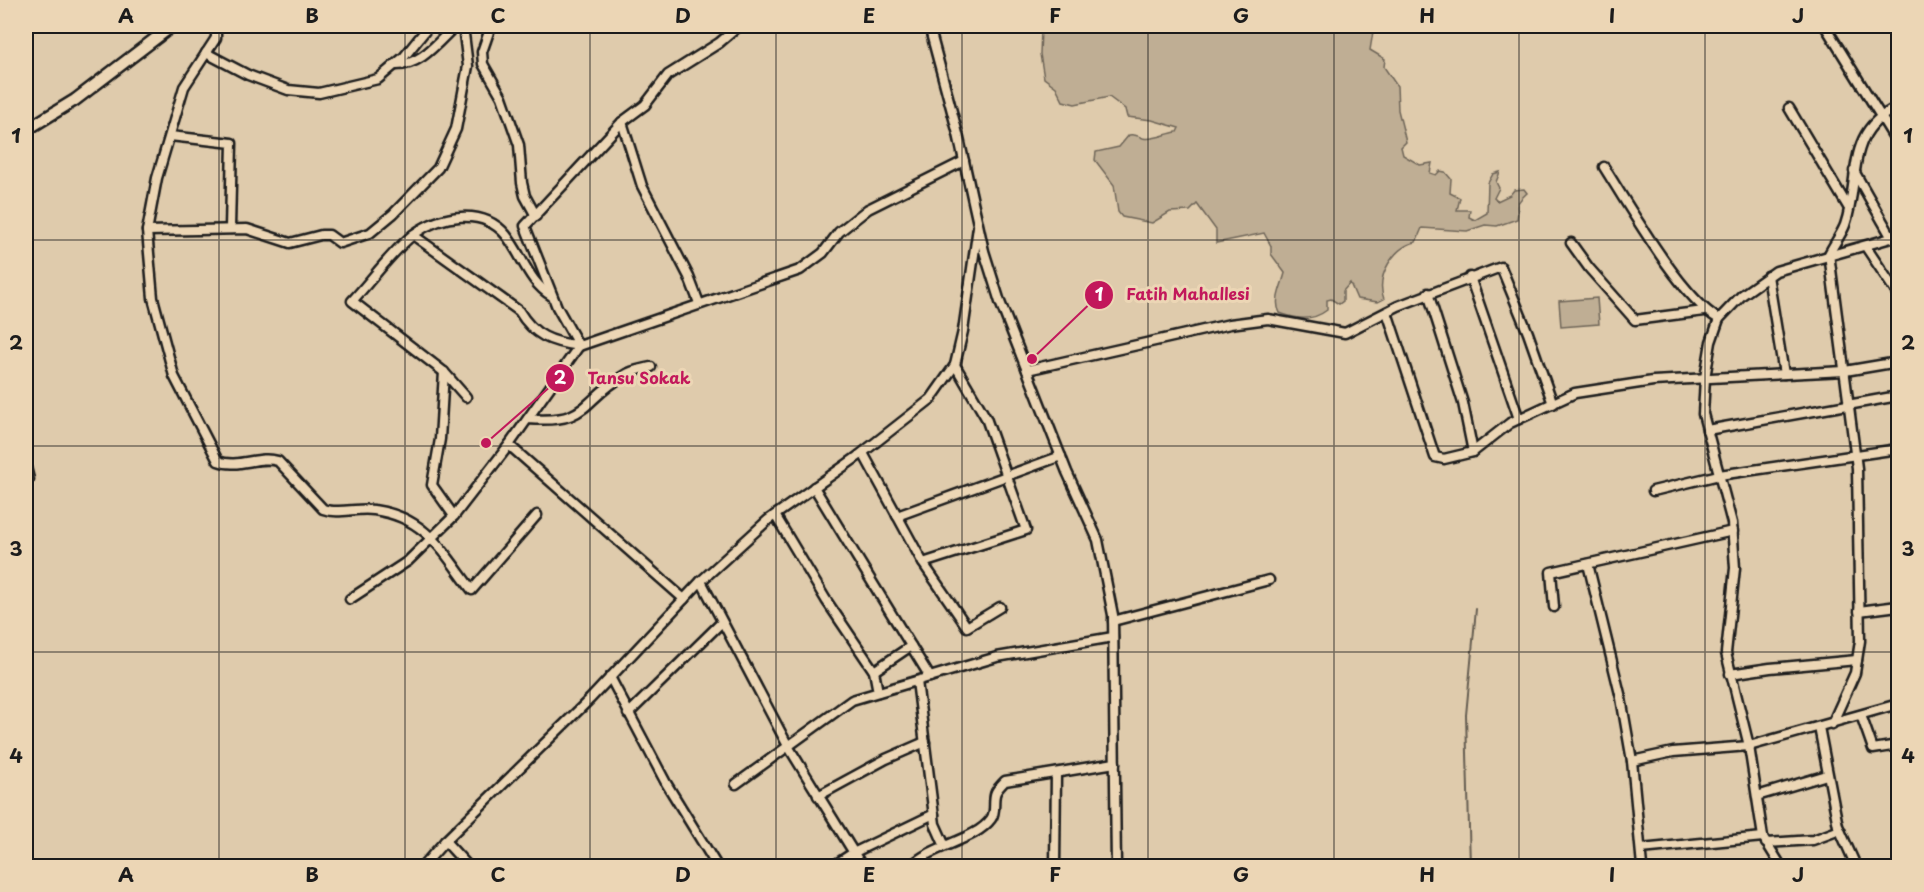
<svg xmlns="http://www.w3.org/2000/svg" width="1924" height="892" font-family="'Playpen Sans',sans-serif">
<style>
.green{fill:#bfae94;stroke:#6e6558;stroke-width:1.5}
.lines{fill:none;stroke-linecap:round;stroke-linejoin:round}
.stream{stroke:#655d51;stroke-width:2}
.minor-casing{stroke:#1c1c1c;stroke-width:13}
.tertiary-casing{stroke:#1c1c1c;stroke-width:15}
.minor{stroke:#ecd6b5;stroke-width:8}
.tertiary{stroke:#ecd6b5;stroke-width:10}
.grid{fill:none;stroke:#1c1c1c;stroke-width:1.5;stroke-opacity:0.55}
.leader{fill:none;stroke:#c2185b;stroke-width:2}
.callout-dot{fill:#c2185b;stroke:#ecd6b5;stroke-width:2}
.mark-label{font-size:18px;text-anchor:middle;font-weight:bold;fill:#fff}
.callout-label{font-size:16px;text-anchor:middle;font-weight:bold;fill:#c2185b;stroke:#ecd6b5;stroke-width:6;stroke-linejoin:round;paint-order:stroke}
.neatline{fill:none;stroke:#1c1c1c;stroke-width:2}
.grid-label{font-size:20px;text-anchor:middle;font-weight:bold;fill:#1c1c1c}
</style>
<rect width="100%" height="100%" fill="#dfcbac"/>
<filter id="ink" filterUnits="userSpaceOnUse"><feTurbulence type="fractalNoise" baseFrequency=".0167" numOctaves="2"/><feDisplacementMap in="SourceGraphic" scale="12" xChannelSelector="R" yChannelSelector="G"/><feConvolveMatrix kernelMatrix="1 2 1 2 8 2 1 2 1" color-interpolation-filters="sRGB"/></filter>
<g filter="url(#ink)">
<g class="green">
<path d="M 1065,26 L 1374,26 L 1370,50 L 1385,59 L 1384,67 L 1397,86 L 1398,110 L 1406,142 L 1401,147 L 1403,155 L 1420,165 L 1432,163 L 1430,173 L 1436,175 L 1440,171 L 1445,172 L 1451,179 L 1450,193 L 1460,198 L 1457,210 L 1470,210 L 1469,217 L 1475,220 L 1487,213 L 1488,183 L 1493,174 L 1500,172 L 1496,182 L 1499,188 L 1494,198 L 1497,201 L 1510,195 L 1514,190 L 1524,189 L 1527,193 C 1512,207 1520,203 1517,219 L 1497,226 L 1485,225 L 1467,231 L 1422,228 L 1416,242 C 1394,247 1375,276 1384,299 L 1378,302 L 1357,299 L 1350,283 L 1343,291 L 1343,301 L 1339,304 L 1331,299 L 1327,300 L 1327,310 C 1313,321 1297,320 1280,313 C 1273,301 1282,286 1285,273 L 1271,254 L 1271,246 L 1264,233 L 1216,243 L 1216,230 L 1197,204 L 1190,211 L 1170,212 L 1152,223 L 1122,217 L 1118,212 L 1114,185 L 1095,160 L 1096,152 L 1119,147 L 1129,135 C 1136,134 1137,136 1143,138 C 1153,141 1167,133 1177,132 L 1179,128 L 1152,120 L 1127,117 L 1125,109 L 1109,97 L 1075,104 L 1063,101 L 1056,87 L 1044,78 L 1040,54 L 1041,30 L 1049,27 L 1062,29 Z"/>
<polygon points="1597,298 1599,324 1561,327 1559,301"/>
</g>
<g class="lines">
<polyline class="stream" points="1470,866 1466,715 1476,609"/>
<g class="minor-casing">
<g id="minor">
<path d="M 216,26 L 216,38 L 184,87 L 157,178 L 147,231 L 153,298 L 174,376 L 218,461 C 238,469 258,455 278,461 L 323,509 C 339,515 357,507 374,510 C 426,517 443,552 472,590 L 537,515"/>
<polyline points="491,26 482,52 483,64 502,97 519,145 522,183 525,196 536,216"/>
<polyline points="929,26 958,134 984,251 1000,302 1067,472 1098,540 1113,615 1116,866"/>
<polyline points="1825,26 1898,144"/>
<polyline points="206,53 248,75 288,90 319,93 378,79 404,57 429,26"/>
<path d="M 394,65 C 420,67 438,42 455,26"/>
<polyline points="1789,108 1848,207"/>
<polyline points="622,122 642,186 689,277 699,303"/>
<polyline points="170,136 232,143 230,228"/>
<path d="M 1604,167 C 1628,205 1682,299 1719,319"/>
<polyline points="1854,171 1892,238"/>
<polyline points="147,231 247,229 290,243 321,235 329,235 340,243 370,233 393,214 438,168 456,129 468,66 463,26"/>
<path d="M 413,235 L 519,311 C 534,336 551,342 579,346 L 800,270 L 823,253 L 839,232 L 868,209 L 964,161"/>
<polyline points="1571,243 1589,268 1635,320 1704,311"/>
<polyline points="1866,247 1898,295"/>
<polyline points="1768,276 1784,374"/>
<polyline points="1470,277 1519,419"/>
<polyline points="1428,293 1463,403 1473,452"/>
<polyline points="1387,312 1435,457 1444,459 1473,452 1510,423 1575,393 1653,381 1845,371 1898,362"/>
<polyline points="579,346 557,307 525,226 622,122 645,105 668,75 719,43 739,26"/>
<polyline points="1027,370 1230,324 1268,319 1345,333 1398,306 1501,267 1528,333 1553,404"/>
<polyline points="444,372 440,439 432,485 454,516"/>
<path d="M 466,397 L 444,372 L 352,301 C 372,280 391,252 414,234 C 440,215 483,207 506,235 C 522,255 529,283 552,296"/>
<path d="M 528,419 C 590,424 581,400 625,375 C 632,370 643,369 651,367"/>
<polyline points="1707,430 1898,396"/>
<polyline points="509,445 684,599"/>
<polyline points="863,453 923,563 967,627 1000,607"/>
<polyline points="26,467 29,479"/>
<polyline points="814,487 930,677"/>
<polyline points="1653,491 1719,475 1898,449"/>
<polyline points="775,515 826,600 874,671 878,692"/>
<polyline points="897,516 1061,456"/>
<polyline points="923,563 1026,530 986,418 955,365"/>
<polyline points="1588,564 1621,698 1632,761 1642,866"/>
<polyline points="701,581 788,746 862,866"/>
<polyline points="350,599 408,561 454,516 509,445 579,346"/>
<polyline points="1554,607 1551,572 1733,531"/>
<polyline points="1859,611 1898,606"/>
<polyline points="1113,621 1269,580"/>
<polyline points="874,671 911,646"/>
<polyline points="1730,674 1770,668 1857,660"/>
<polyline points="610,677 666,783 717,866"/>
<polyline points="917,681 935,824 944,844"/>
<polyline points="628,714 722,622"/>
<polyline points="1861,715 1873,749 1898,745"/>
<path d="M 1832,724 L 1855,673 L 1860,641 L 1857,468 L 1829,254 C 1834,244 1841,235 1845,225 C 1861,179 1844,131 1898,107"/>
<polyline points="1819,727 1838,826 1856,866"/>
<polyline points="1632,761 1673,752 1749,746 1898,704"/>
<polyline points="736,784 852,700 997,657 1113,637"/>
<polyline points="818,796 886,759 925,742"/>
<polyline points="1757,796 1827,775"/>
<polyline points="445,841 468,866"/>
<polyline points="1766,843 1813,840 1840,830"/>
<polyline points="1641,849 1763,837"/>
<polyline points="423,866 445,841 590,699 701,581 768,520 857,457 931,399 955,365 963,331 978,227"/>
<polyline points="833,866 853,853 934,814"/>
<path d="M 911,866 C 934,844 975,841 991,819 C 997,811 992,800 996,792 C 998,788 1002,784 1005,781 L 1115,763"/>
<polyline points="1055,866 1056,773"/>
<polyline points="1781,866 1763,837 1749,746 1726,653 1735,568 1732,523 1703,414 1705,378 1711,342 1719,319 1742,295 1776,271 1898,236"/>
</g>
</g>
<g class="tertiary-casing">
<polyline id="tertiary" points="26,130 75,100 172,26"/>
</g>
<use href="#minor" class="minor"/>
<use href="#tertiary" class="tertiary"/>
</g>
</g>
<path class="grid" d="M 219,26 L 219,866M 405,26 L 405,866M 590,26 L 590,866M 776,26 L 776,866M 962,26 L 962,866M 1148,26 L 1148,866M 1334,26 L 1334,866M 1519,26 L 1519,866M 1705,26 L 1705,866M 26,240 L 1898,240M 26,446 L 1898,446M 26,652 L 1898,652"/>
<path class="leader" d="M1032 359L1099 295M486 443L560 378"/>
<g class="callout-dot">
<circle cx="1032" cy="359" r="6"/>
<circle cx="486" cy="443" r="6"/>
<circle cx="1099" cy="295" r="15"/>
<circle cx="560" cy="378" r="15"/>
</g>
<g class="mark-label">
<text x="1099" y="301">1</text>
<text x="560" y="384">2</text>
</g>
<g class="callout-label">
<text x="1188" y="300">Fatih Mahallesi</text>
<text x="639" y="384">Tansu Sokak</text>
</g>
<rect width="1924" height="892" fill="none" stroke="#ecd6b5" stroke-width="66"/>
<rect x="33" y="33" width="1858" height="826" class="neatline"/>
<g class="grid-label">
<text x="126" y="23">A</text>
<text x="312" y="23">B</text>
<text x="498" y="23">C</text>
<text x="683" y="23">D</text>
<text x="869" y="23">E</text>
<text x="1055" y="23">F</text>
<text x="1241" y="23">G</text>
<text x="1427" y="23">H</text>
<text x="1612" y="23">I</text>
<text x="1798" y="23">J</text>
<text x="16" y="143">1</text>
<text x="1908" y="143">1</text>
<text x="16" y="350">2</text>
<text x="1908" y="350">2</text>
<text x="16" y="556">3</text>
<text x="1908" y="556">3</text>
<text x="16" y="763">4</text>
<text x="1908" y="763">4</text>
<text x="126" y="882">A</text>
<text x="312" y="882">B</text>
<text x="498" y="882">C</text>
<text x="683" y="882">D</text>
<text x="869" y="882">E</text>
<text x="1055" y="882">F</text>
<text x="1241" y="882">G</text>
<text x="1427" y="882">H</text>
<text x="1612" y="882">I</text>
<text x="1798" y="882">J</text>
</g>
</svg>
